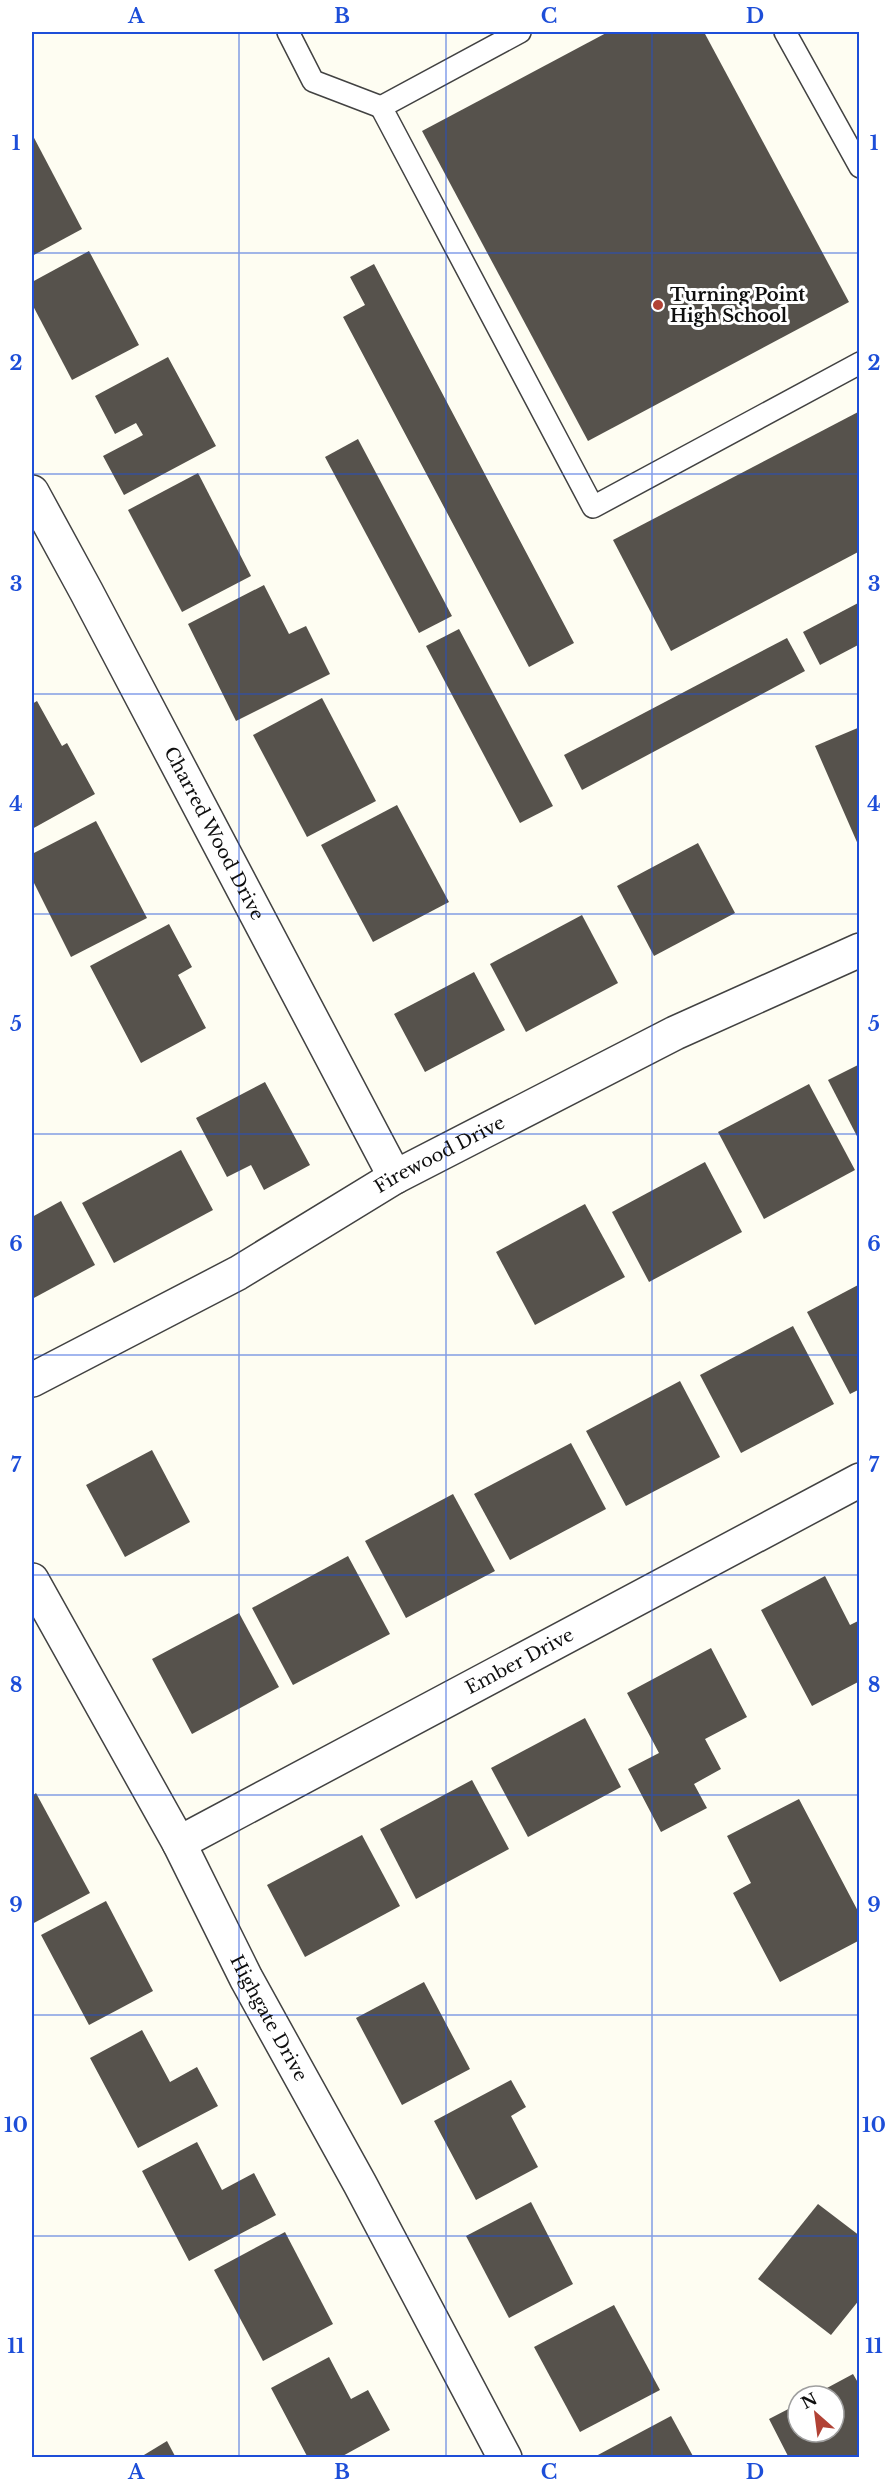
<svg xmlns="http://www.w3.org/2000/svg" width="891" height="2489" font-family="'Libre Baskerville',serif">
<style>
.building{fill:#56524c}
.lines{fill:none;stroke-linecap:round;stroke-linejoin:round}
.lane-casing{stroke:#424242;stroke-width:24}
.street-casing{stroke:#424242;stroke-width:36}
.lane{stroke:#fff;stroke-width:21}
.street{stroke:#fff;stroke-width:33}
.grid{fill:none;stroke:#1d4ed8;stroke-width:1.5;stroke-opacity:0.55}
.poi-dot{fill:#b14235;stroke:#fff;stroke-width:2}
.labels{text-anchor:middle;dominant-baseline:central;stroke-width:6;stroke-linejoin:round;paint-order:stroke}
.poi-label{font-size:18px;font-weight:bold;fill:#0f0f0f;stroke:#fff;text-anchor:start}
.street-label{font-size:18px;fill:#0f0f0f;stroke:#fff}
.neatline{fill:none;stroke:#1d4ed8;stroke-width:2}
.grid-label{font-size:20px;text-anchor:middle;font-weight:bold;fill:#1d4ed8}
</style>
<rect width="100%" height="100%" fill="#fefdf2"/>
<g class="building">
<polygon points="608,32 704,32 849,302 588,441 422,131"/>
<polygon points="32,134 82,229 32,256"/>
<polygon points="89,251 139,345 72,380 32,304 32,282"/>
<polygon points="374,264 574,643 529,667 343,317 365,305 350,277"/>
<polygon points="168,357 216,446 124,495 103,456 143,435 136,423 115,434 95,396"/>
<polygon points="860,411 860,551 671,651 613,540"/>
<polygon points="358,439 452,616 419,633 325,457"/>
<polygon points="198,473 251,576 182,612 128,510"/>
<polygon points="264,585 289,634 306,626 330,674 236,721 188,624"/>
<polygon points="860,602 860,644 820,665 803,632"/>
<polygon points="459,629 553,806 520,823 426,646"/>
<polygon points="787,638 805,671 582,790 564,755"/>
<polygon points="322,698 376,801 307,837 253,735"/>
<polygon points="37,701 62,746 67,743 95,794 32,829 32,704"/>
<polygon points="860,727 860,849 815,746"/>
<polygon points="397,805 449,902 373,942 321,845"/>
<polygon points="96,821 147,918 71,957 32,879 32,854"/>
<polygon points="698,843 735,913 654,956 617,886"/>
<polygon points="582,915 618,983 526,1032 490,964"/>
<polygon points="169,924 192,967 178,975 206,1028 141,1063 90,966"/>
<polygon points="474,972 505,1030 425,1072 394,1014"/>
<polygon points="860,1064 860,1142 828,1080"/>
<polygon points="265,1082 310,1165 264,1190 251,1165 227,1177 196,1118"/>
<polygon points="809,1084 855,1170 764,1219 718,1132"/>
<polygon points="181,1150 213,1210 114,1263 82,1203"/>
<polygon points="705,1162 742,1232 649,1282 612,1212"/>
<polygon points="61,1201 95,1265 32,1299 32,1217"/>
<polygon points="585,1204 625,1277 535,1325 496,1252"/>
<polygon points="860,1284 860,1389 850,1394 807,1312"/>
<polygon points="793,1326 834,1404 741,1453 700,1375"/>
<polygon points="680,1381 720,1457 626,1506 586,1431"/>
<polygon points="571,1443 606,1509 510,1560 474,1494"/>
<polygon points="152,1450 190,1522 125,1557 86,1485"/>
<polygon points="453,1494 495,1571 406,1618 365,1541"/>
<polygon points="348,1556 390,1634 293,1685 252,1608"/>
<polygon points="825,1576 850,1625 860,1620 860,1681 812,1706 761,1610"/>
<polygon points="239,1613 279,1687 192,1734 152,1659"/>
<polygon points="711,1648 747,1717 705,1739 721,1769 694,1784 707,1808 661,1832 628,1769 659,1753 627,1693"/>
<polygon points="585,1718 621,1787 528,1837 491,1768"/>
<polygon points="472,1780 509,1849 416,1899 380,1829"/>
<polygon points="36,1793 90,1893 32,1924 32,1796"/>
<polygon points="799,1799 860,1915 860,1940 780,1982 733,1893 751,1883 727,1836"/>
<polygon points="362,1835 400,1906 305,1957 267,1885"/>
<polygon points="106,1901 153,1991 89,2025 41,1935"/>
<polygon points="424,1982 470,2069 402,2105 356,2018"/>
<polygon points="142,2030 170,2082 197,2067 218,2106 138,2148 90,2058"/>
<polygon points="511,2080 526,2107 511,2116 538,2167 476,2200 434,2121"/>
<polygon points="197,2142 222,2190 254,2173 276,2215 189,2261 142,2171"/>
<polygon points="531,2202 573,2284 509,2318 466,2236"/>
<polygon points="818,2204 860,2236 860,2299 831,2335 758,2279"/>
<polygon points="285,2232 333,2324 263,2361 214,2270"/>
<polygon points="614,2305 660,2390 580,2432 534,2347"/>
<polygon points="329,2357 351,2399 368,2390 390,2430 339,2458 308,2458 271,2388"/>
<polygon points="853,2374 860,2386 860,2458 789,2458 769,2419 798,2404 798,2432 834,2432 834,2396 812,2396"/>
<polygon points="671,2416 694,2458 597,2458 596,2456"/>
<polygon points="167,2441 176,2458 139,2458"/>
</g>
<g class="lines">
<g class="lane-casing">
<g id="lane">
<polyline points="288,32 313,81 381,107"/>
<polyline points="520,32 381,107 593,507 860,363"/>
<polyline points="785,32 860,167"/>
</g>
</g>
<g class="street-casing">
<g id="street">
<path id="s1" d="M 32,492 L 86,591 L 395,1177"/>
<path id="s2" d="M 32,1380 L 238,1273 L 395,1177 L 675,1033 L 860,950"/>
<path id="s3" d="M 32,1580 L 179,1843 L 246,1978 L 360,2184 L 505,2458"/>
<path id="s4" d="M 179,1843 L 860,1480"/>
</g>
</g>
<use href="#lane" class="lane"/>
<use href="#street" class="street"/>
</g>
<path class="grid" d="M 239,32 L 239,2458M 446,32 L 446,2458M 652,32 L 652,2458M 32,253 L 860,253M 32,474 L 860,474M 32,694 L 860,694M 32,914 L 860,914M 32,1134 L 860,1134M 32,1355 L 860,1355M 32,1575 L 860,1575M 32,1795 L 860,1795M 32,2015 L 860,2015M 32,2236 L 860,2236"/>
<circle class="poi-dot" cx="658" cy="305" r="6"/>
<g class="labels">
<g class="poi-label">
<text x="670" y="295">Turning Point<tspan x="670" dy="21">High School</tspan></text>
</g>
<g class="street-label">
<text stroke="none"><textPath href="#s1" startOffset="387">Charred Wood Drive</textPath></text>
<text stroke="none"><textPath href="#s2" startOffset="466">Firewood Drive</textPath></text>
<text stroke="none"><textPath href="#s4" startOffset="386">Ember Drive</textPath></text>
<text stroke="none"><textPath href="#s3" startOffset="498">Highgate Drive</textPath></text>
</g>
</g>
<rect width="891" height="2489" fill="none" stroke="#ffffff" stroke-width="66"/>
<g transform="translate(816 2414) rotate(332)"><circle r="28" fill="#ffffff" stroke="#9f9f9f" stroke-width="1.5"/>
<path d="M0-4.5L10 22L0 15L-10 22Z" fill="#b14235"/>
<text y="-9" font-size="16" font-weight="bold" text-anchor="middle" fill="#0f0f0f">N</text>
</g>
<rect x="33" y="33" width="825" height="2423" class="neatline"/>
<g class="grid-label">
<text x="136" y="23">A</text>
<text x="342" y="23">B</text>
<text x="549" y="23">C</text>
<text x="755" y="23">D</text>
<text x="16" y="150">1</text>
<text x="874" y="150">1</text>
<text x="16" y="370">2</text>
<text x="874" y="370">2</text>
<text x="16" y="591">3</text>
<text x="874" y="591">3</text>
<text x="16" y="811">4</text>
<text x="874" y="811">4</text>
<text x="16" y="1031">5</text>
<text x="874" y="1031">5</text>
<text x="16" y="1251">6</text>
<text x="874" y="1251">6</text>
<text x="16" y="1472">7</text>
<text x="874" y="1472">7</text>
<text x="16" y="1692">8</text>
<text x="874" y="1692">8</text>
<text x="16" y="1912">9</text>
<text x="874" y="1912">9</text>
<text x="16" y="2132">10</text>
<text x="874" y="2132">10</text>
<text x="16" y="2353">11</text>
<text x="874" y="2353">11</text>
<text x="136" y="2479">A</text>
<text x="342" y="2479">B</text>
<text x="549" y="2479">C</text>
<text x="755" y="2479">D</text>
</g>
</svg>
